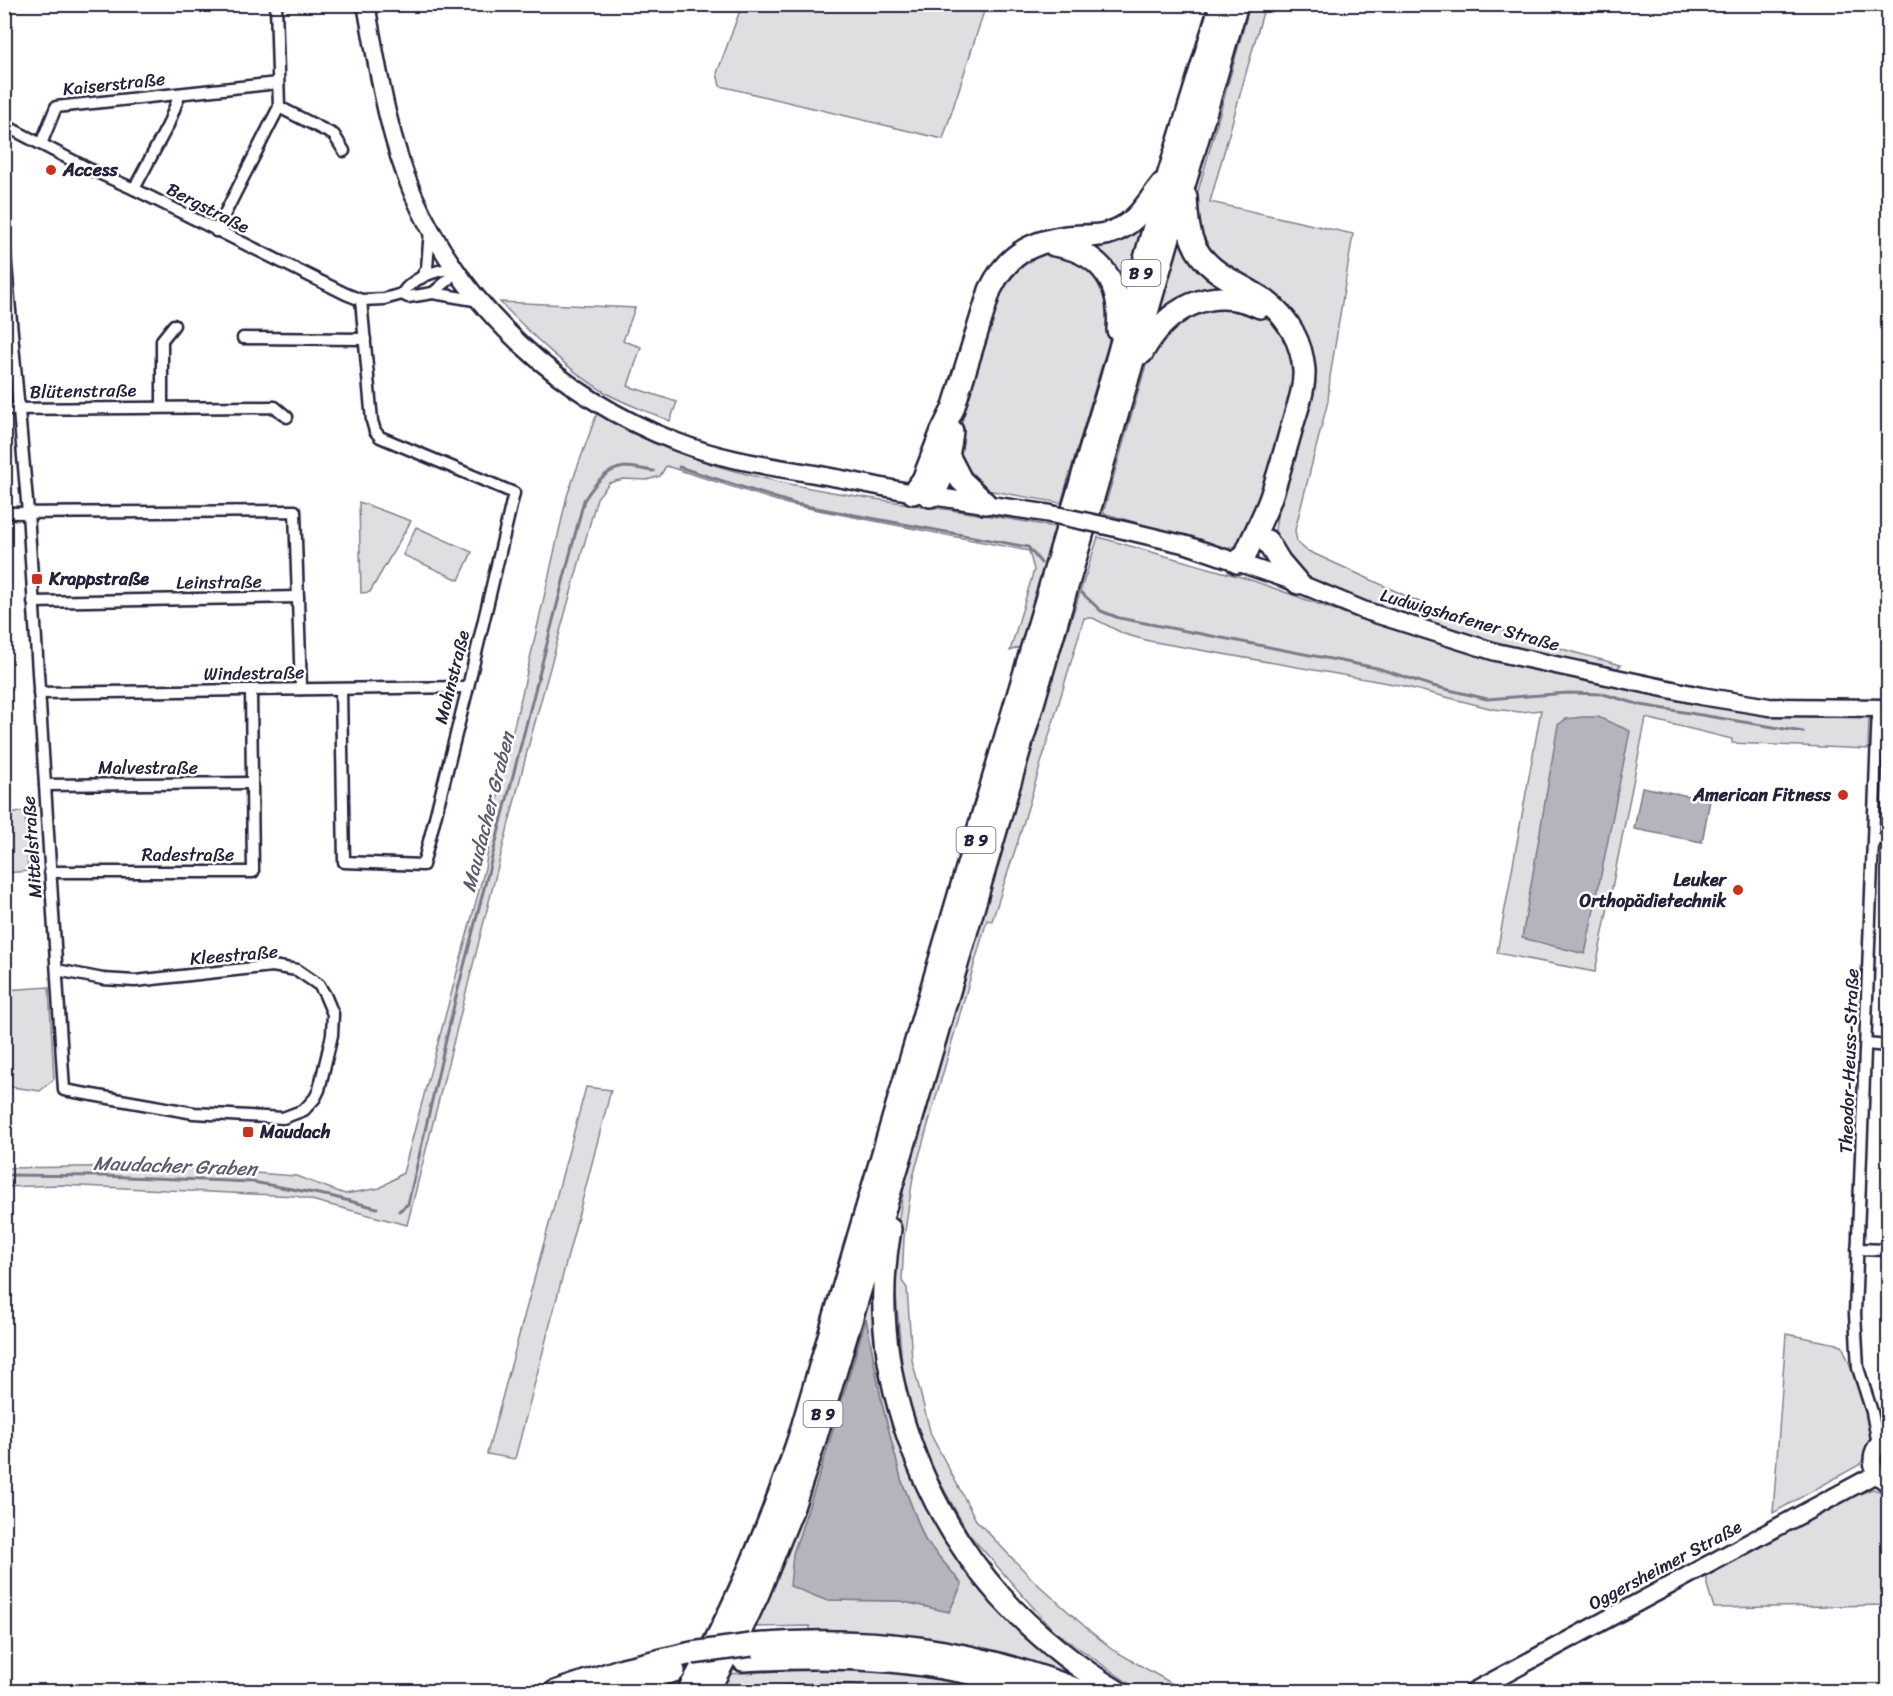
<svg xmlns="http://www.w3.org/2000/svg" width="1893" height="1696" font-family="Sriracha,sans-serif">
<style>
.green{fill:#dfdfe2;stroke:#80808e;stroke-width:1.5;fill-rule:evenodd}
.water{fill:#b4b4bc;stroke:#7a7a88;stroke-width:1.5}
.lines{fill:none;stroke-linecap:round;stroke-linejoin:round}
.stream{stroke:#7a7a88;stroke-width:3}
.street-casing{stroke:#22223b;stroke-width:15}
.secondary-casing{stroke:#22223b;stroke-width:21}
.highway-casing{stroke:#22223b;stroke-width:26}
.street{stroke:#fff;stroke-width:10}
.secondary{stroke:#fff;stroke-width:16}
.highway{stroke:#fff;stroke-width:21}
.secondary-bridge-casing{stroke:#22223b;stroke-width:21;stroke-linecap:butt}
.highway-bridge-casing{stroke:#22223b;stroke-width:26;stroke-linecap:butt}
.secondary-bridge{stroke:#fff;stroke-width:16}
.highway-bridge{stroke:#fff;stroke-width:21}
.poi-dot{fill:#c8321e;stroke:#fff;stroke-width:2}
.labels{text-anchor:middle;dominant-baseline:central;stroke-width:5;stroke-linejoin:round;paint-order:stroke}
.shield{fill:#fff;stroke:#646476;stroke-width:1.5}
.shield-label{font-size:16px;font-weight:bold;fill:#22223b}
.street-label{font-size:18px;fill:#22223b;stroke:#fff}
.poi-label{font-size:18px;font-weight:bold;fill:#22223b;stroke:#fff;text-anchor:start}
.water-label{font-size:20px;font-style:italic;fill:#5c5c6f;stroke:#fff}
</style>
<rect width="100%" height="100%" fill="#fff"/>
<filter id="ink" filterUnits="userSpaceOnUse"><feTurbulence type="fractalNoise" baseFrequency=".0167" numOctaves="2"/><feDisplacementMap in="SourceGraphic" scale="12" xChannelSelector="R" yChannelSelector="G"/><feConvolveMatrix kernelMatrix="1 2 1 2 8 2 1 2 1" color-interpolation-filters="sRGB"/></filter>
<g filter="url(#ink)">
<g class="green">
<polygon points="742,5 742,4 986,5 943,139 720,86 717,73"/>
<polygon points="1250,5 1265,5 1210,202 1353,234 1330,377 1328,401 1295,530 1297,542 1306,550 1428,606 1569,651 1621,665 1613,671 1466,636 1383,608 1311,579 1282,554 1274,537 1282,481 1310,350 1204,253 1192,213"/>
<polygon points="1149,212 1123,301 1085,242"/>
<polygon points="1183,218 1232,293 1151,330"/>
<polygon points="1060,251 1089,262 1114,307 1108,345 1061,503 981,489 965,475 957,451 961,425 996,296 1008,273 1037,254"/>
<path d="M 500,302 L 635,308 L 623,341 L 641,347 L 628,386 L 677,402 L 670,421 C 649,412 625,404 606,393 C 566,369 532,335 500,302 Z"/>
<polygon points="1210,303 1254,310 1271,321 1284,337 1294,360 1295,392 1263,494 1246,537 1238,545 1227,549 1103,513 1153,341"/>
<path d="M 597,413 C 639,437 685,457 731,470 C 837,499 948,506 1055,527 L 1022,646 L 1010,651 L 1034,570 L 1029,551 L 787,504 L 666,466 L 660,476 L 647,480 L 623,479 L 609,483 L 597,498 L 529,744 L 407,1225 L 296,1196 L 60,1185 L 5,1187 L 4,1168 L 151,1166 L 296,1176 L 345,1194 L 380,1188 L 403,1173 L 485,868 L 502,774 L 522,694 L 567,496 Z"/>
<polygon points="359,502 411,521 370,592 361,593"/>
<polygon points="416,527 472,552 459,580 403,555"/>
<polygon points="1098,537 1248,579 1369,622 1488,657 1809,715 1869,717 1868,749 1732,743 1732,739 1646,718 1595,972 1497,953 1541,710 1520,712 1493,709 1399,685 1149,641 1124,634 1093,618 1084,618 1018,841 992,921 987,920 913,1177 904,1238 902,1281 907,1288 912,1360 931,1435 976,1520 1033,1580 1091,1632 1115,1651 1185,1691 1140,1691 1053,1630 968,1533 929,1462 904,1384 894,1273 897,1229 906,1175 1044,703"/>
<polygon points="25,811 28,871 5,873 5,815"/>
<polygon points="49,987 54,1079 40,1091 5,1086 5,990"/>
<polygon points="586,1087 611,1090 515,1459 487,1454"/>
<path d="M 874,1268 L 880,1333 L 950,1538 L 1105,1689 L 810,1632 L 810,1626 L 752,1627 ZM 866,1320 L 882,1404 L 901,1479 L 925,1540 L 962,1584 L 949,1612 L 900,1601 L 825,1600 L 793,1555 L 821,1470 Z"/>
<path d="M 1786,1334 L 1842,1345 C 1851,1369 1874,1416 1872,1441 C 1871,1451 1865,1458 1859,1465 L 1773,1513 Z"/>
<polygon points="1873,1489 1888,1494 1888,1605 1714,1608 1707,1585 1707,1570 1845,1499"/>
<polygon points="852,1667 946,1677 999,1691 890,1692 853,1684 792,1684 757,1691 715,1692 726,1674"/>
</g>
<g class="water">
<polygon points="1582,717 1598,717 1630,731 1585,954 1522,938 1558,725 1566,719"/>
<polygon points="1642,787 1710,800 1702,842 1634,829"/>
<polygon points="866,1319 882,1404 901,1479 925,1540 962,1584 949,1612 900,1601 825,1600 790,1586 793,1554 821,1470"/>
<polygon points="792,1684 853,1684 890,1691 757,1691"/>
</g>
<g class="lines">
<g class="stream">
<polyline points="679,467 795,504 1028,547 1041,563"/>
<polyline points="1082,593 1101,611 1119,618 1377,668 1433,686 1487,699 1568,693 1603,694 1641,705 1803,732"/>
<polyline points="4,1175 102,1176 253,1182 330,1196 377,1208"/>
<path d="M 399,1211 L 408,1204 L 455,1001 L 584,500 C 594,485 605,469 625,467 C 634,467 645,470 654,471"/>
</g>
<g class="street-casing">
<g id="street">
<polyline points="279,107 334,135 344,151"/>
<polyline points="4,125 85,167 134,189 346,294 361,300 384,299 402,294 408,297 433,293 480,301"/>
<polyline points="41,144 56,107 278,83"/>
<polyline points="134,189 168,125 180,94"/>
<polyline points="216,231 279,107 276,4"/>
<polyline points="4,243 28,512 64,1090 194,1113 283,1118 304,1110 315,1098 319,1090 332,1035 333,1014 325,995 319,985 297,970 272,966 135,981 103,979 57,970"/>
<polyline points="421,278 427,268 430,230"/>
<polyline points="433,293 447,281 456,268"/>
<path d="M 402,294 C 412,277 437,270 456,268"/>
<polyline points="243,338 365,339"/>
<polyline points="162,407 162,340 174,325"/>
<polyline points="4,409 275,407 287,417"/>
<polyline points="4,513 295,511 301,689"/>
<polyline points="33,602 298,597"/>
<polyline points="341,690 344,862 423,865 468,687 514,493 380,437 375,431 372,421 361,300"/>
<polyline points="39,693 468,687"/>
<polyline points="1878,708 1855,1314 1858,1368 1872,1412 1878,1444"/>
<polyline points="45,785 251,783"/>
<polyline points="1874,839 1888,840"/>
<polyline points="50,872 253,872 251,690"/>
<polyline points="1866,1044 1888,1046"/>
<polyline points="1857,1249 1888,1250"/>
</g>
</g>
<g class="secondary-casing">
<g id="secondary">
<path d="M 366,4 C 378,69 387,133 413,194 C 463,308 562,398 677,442 C 725,461 776,467 826,476 C 855,481 885,488 915,493 C 960,501 1006,507 1051,514"/>
<polyline points="1107,526 1187,545 1298,583 1363,610 1496,652 1532,660 1701,696 1769,707 1888,708"/>
<path d="M 1888,1438 C 1866,1447 1869,1474 1888,1483"/>
<polyline points="1472,1692 1876,1474"/>
</g>
</g>
<g class="highway-casing">
<g id="highway">
<path d="M 1186,197 C 1187,211 1187,228 1193,242 C 1205,273 1241,283 1266,301 C 1288,317 1302,343 1304,370 C 1305,388 1298,406 1293,423 C 1286,448 1279,473 1271,497 C 1264,517 1253,536 1245,556 L 1237,562"/>
<path d="M 1054,245 C 1102,252 1122,283 1118,330"/>
<path d="M 1142,353 C 1166,308 1211,284 1260,307"/>
<polyline points="948,455 961,480 985,503"/>
<path d="M 923,480 L 930,496 C 946,481 949,452 952,431"/>
<path d="M 913,493 L 923,480 L 942,431 L 953,409 L 990,290 C 1006,256 1030,242 1067,237 C 1086,235 1104,238 1121,228 C 1139,219 1150,199 1162,184"/>
<polyline points="1267,541 1280,562 1298,583"/>
<path d="M 890,1229 C 866,1358 915,1500 1001,1597 C 1035,1634 1075,1666 1118,1692"/>
<path d="M 751,1645 C 869,1635 972,1648 1083,1692"/>
<path d="M 743,1660 C 849,1654 938,1659 1040,1692"/>
<polyline points="555,1692 623,1669 692,1653"/>
<polyline points="602,1692 674,1671"/>
<path d="M 688,1692 C 735,1609 769,1529 799,1438 L 1113,373 L 1169,173 L 1221,4"/>
<polyline points="707,1692 741,1630 758,1594 792,1510 811,1453 910,1125 1237,4"/>
</g>
</g>
<use href="#street" class="street"/>
<use href="#secondary" class="secondary"/>
<use href="#highway" class="highway"/>
<g class="secondary-bridge-casing">
<polyline id="secondary-bridge" points="1051,514 1107,526"/>
</g>
<g class="highway-bridge-casing">
<polyline id="highway-bridge" points="692,1653 751,1645"/>
</g>
<use href="#secondary-bridge" class="secondary-bridge"/>
<use href="#highway-bridge" class="highway-bridge"/>
</g>
</g>
<g class="poi-dot">
<circle cx="51" cy="170" r="6"/>
<rect x="31" y="573" width="12" height="12" rx="3"/>
<circle cx="1843" cy="795" r="6"/>
<circle cx="1738" cy="890" r="6"/>
<rect x="242" y="1126" width="12" height="12" rx="3"/>
</g>
<g class="labels">
<g class="shield">
<rect x="1121.5" y="260" width="39" height="26" rx="4.5"/>
<rect x="956.5" y="827" width="39" height="26" rx="4.5"/>
<rect x="803.5" y="1401" width="39" height="26" rx="4.5"/>
</g>
<g class="shield-label">
<text x="1141" y="273">B 9</text>
<text x="976" y="840">B 9</text>
<text x="823" y="1414">B 9</text>
</g>
<g class="street-label">
<text transform="translate(114 84) rotate(-6)">Kaiserstraße</text>
<text transform="translate(208 208) rotate(27)">Bergstraße</text>
<text transform="translate(83 391) rotate(-1)">Blütenstraße</text>
<text transform="translate(219 582) rotate(-1)">Leinstraße</text>
<text transform="translate(1470 620) rotate(16)">Ludwigshafener Straße</text>
<text transform="translate(254 673) rotate(-1)">Windestraße</text>
<text transform="translate(452 677) rotate(-76)">Mohnstraße</text>
<text x="148" y="768">Malvestraße</text>
<text transform="translate(32 847) rotate(-94)">Mittelstraße</text>
<text x="188" y="855">Radestraße</text>
<text transform="translate(234 955) rotate(-5)">Kleestraße</text>
<text transform="translate(1849 1061) rotate(-88)">Theodor-Heuss-Straße</text>
<text transform="translate(1665 1565) rotate(-28)">Oggersheimer Straße</text>
</g>
<g class="poi-label">
<text x="63" y="170">Access</text>
<text x="49" y="579">Krappstraße</text>
<text x="1831" y="795" text-anchor="end">American Fitness</text>
<text x="1726" y="880" text-anchor="end">Leuker<tspan x="1726" dy="21">Orthopädietechnik</tspan></text>
<text x="260" y="1132">Maudach</text>
</g>
<g class="water-label">
<text transform="translate(488 812) rotate(-76)">Maudacher Graben</text>
<text transform="translate(175 1166) rotate(2)">Maudacher Graben</text>
</g>
</g>
<rect width="1893" height="1696" fill="none" stroke="#fff" stroke-width="24"/>
<rect x="12" y="12" width="1869" height="1672" fill="none" stroke="#22223b" stroke-width="2" filter="url(#ink)"/>
</svg>
